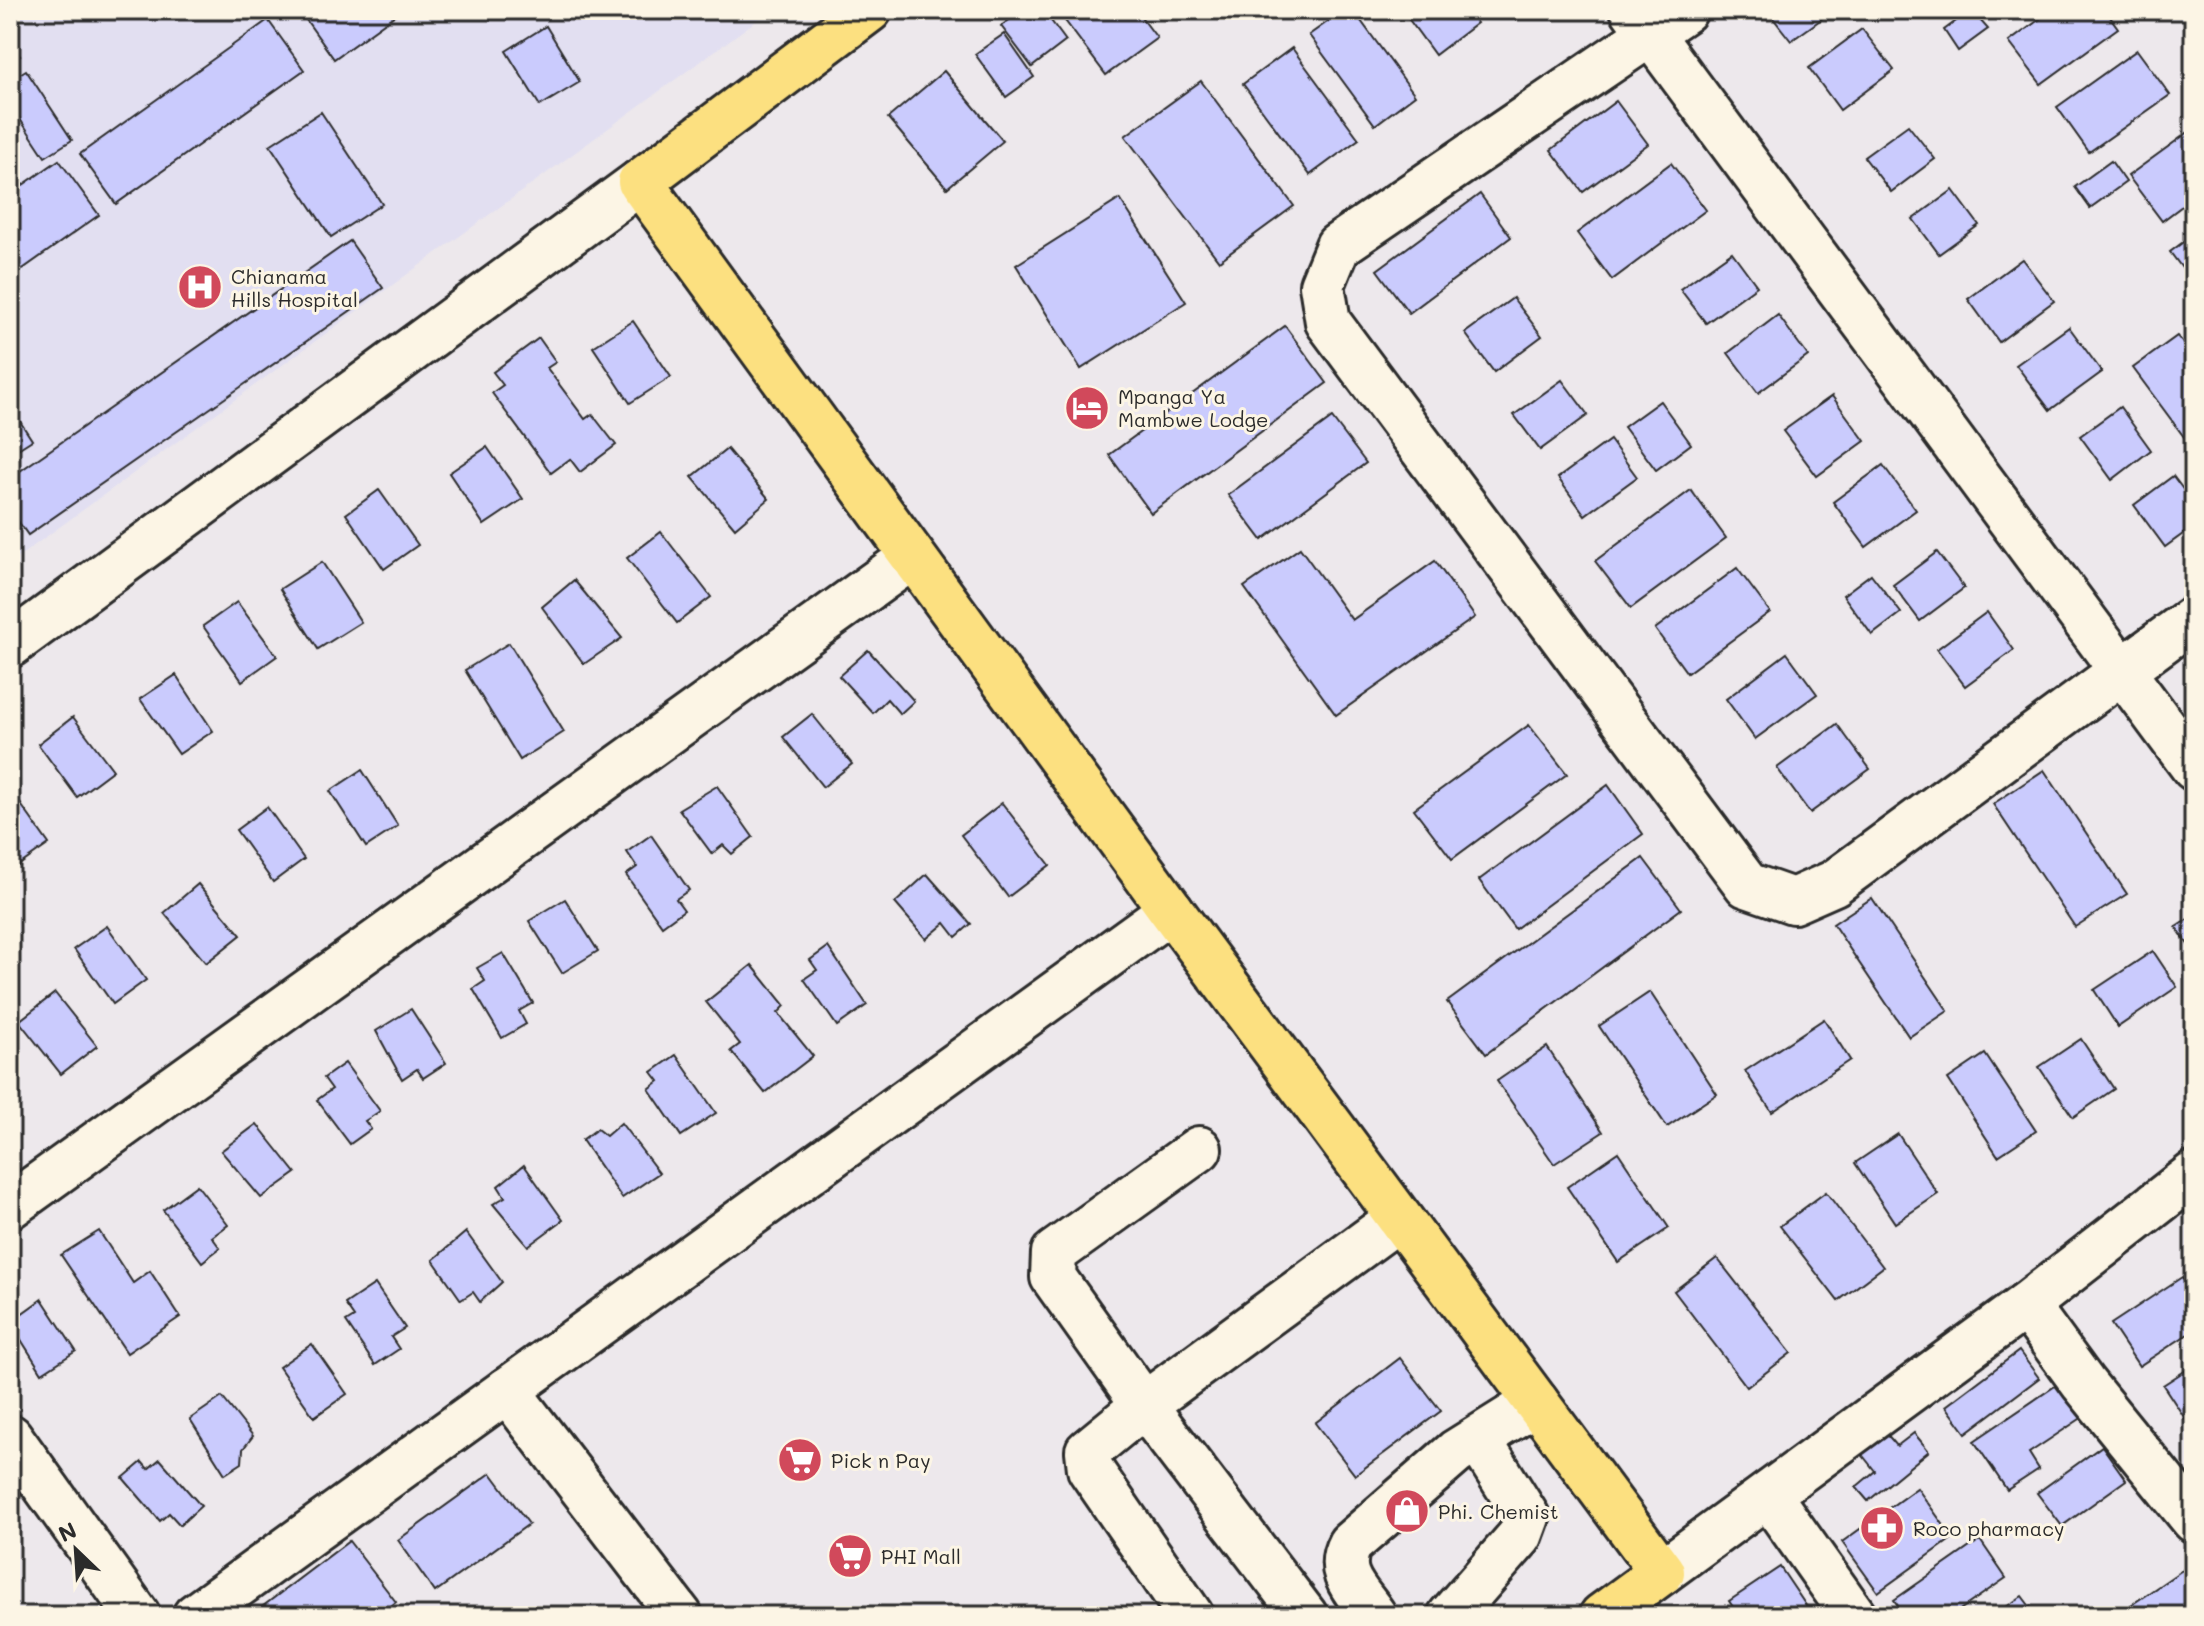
<svg xmlns="http://www.w3.org/2000/svg" width="2204" height="1626" font-family="Mali,sans-serif">
<style>
.built{fill:#e2dff1}
.building{fill:#cacbfd;stroke:#2b2b2b;stroke-width:2}
.lines{fill:none;stroke-linecap:round;stroke-linejoin:round}
.minor-casing{stroke:#2b2b2b;stroke-width:50}
.major-casing{stroke:#2b2b2b;stroke-width:50}
.minor{stroke:#fcf5e5;stroke-width:44}
.major{stroke:#fce080;stroke-width:44}
.labels{text-anchor:middle;dominant-baseline:central;stroke-width:6;stroke-linejoin:round;paint-order:stroke}
.poi-label{font-size:20px;fill:#2b2b2b;stroke:#fcf5e5;text-anchor:start}
</style>
<rect width="100%" height="100%" fill="#ede8ec"/>
<filter id="ink" filterUnits="userSpaceOnUse"><feTurbulence type="fractalNoise" baseFrequency=".0125" numOctaves="2"/><feDisplacementMap in="SourceGraphic" scale="16" xChannelSelector="R" yChannelSelector="G"/><feConvolveMatrix kernelMatrix="1 2 1 2 8 2 1 2 1" color-interpolation-filters="sRGB"/></filter>
<g filter="url(#ink)">
<polygon class="built" points="10,10 771,10 10,563"/>
<g class="building">
<polygon points="299,10 402,10 334,59"/>
<polygon points="1023,10 1043,10 1066,41 1032,67 1001,26"/>
<polygon points="1057,10 1136,10 1157,38 1106,75"/>
<polygon points="1344,10 1353,10 1415,95 1375,125 1309,35"/>
<polygon points="1402,10 1467,10 1477,23 1435,55"/>
<polygon points="1773,10 1834,10 1791,41 1769,13"/>
<polygon points="1971,10 1988,29 1958,51 1944,30"/>
<polygon points="2052,10 2105,10 2118,28 2041,84 2009,42"/>
<polygon points="268,20 304,70 116,204 80,154"/>
<polygon points="546,26 580,82 540,106 506,51"/>
<polygon points="1862,29 1894,70 1840,110 1809,68"/>
<polygon points="1004,34 1034,77 1006,97 975,54"/>
<polygon points="10,43 20,56 10,63"/>
<polygon points="1292,48 1359,139 1310,175 1243,84"/>
<polygon points="2137,50 2170,95 2089,152 2057,107"/>
<polygon points="26,70 72,140 45,157 10,104 10,80"/>
<polygon points="944,71 1003,141 947,188 888,118"/>
<polygon points="1201,81 1294,206 1219,261 1125,136"/>
<polygon points="1616,101 1648,144 1583,192 1551,150"/>
<polygon points="321,112 382,204 331,237 270,145"/>
<polygon points="1908,125 1935,159 1891,192 1864,157"/>
<polygon points="2194,128 2194,197 2162,221 2128,176"/>
<polygon points="59,160 99,215 10,278 10,194"/>
<polygon points="2111,161 2126,182 2090,208 2075,187"/>
<polygon points="1671,163 1706,210 1612,280 1577,233"/>
<polygon points="1953,190 1979,225 1939,254 1913,219"/>
<polygon points="1480,194 1511,237 1409,313 1377,270"/>
<polygon points="1120,199 1186,302 1081,369 1016,265"/>
<polygon points="2194,234 2194,284 2170,252"/>
<polygon points="350,241 383,288 28,535 10,510 10,478"/>
<polygon points="1732,252 1757,286 1706,323 1680,289"/>
<polygon points="2022,259 2054,301 1999,342 1968,299"/>
<polygon points="1513,298 1542,336 1494,372 1465,333"/>
<polygon points="1778,315 1808,356 1758,393 1728,353"/>
<polygon points="633,321 671,377 630,403 593,347"/>
<polygon points="1285,326 1327,383 1151,513 1109,455"/>
<polygon points="2069,327 2102,372 2050,410 2016,365"/>
<polygon points="2177,336 2194,358 2194,443 2190,445 2133,368"/>
<polygon points="539,338 556,362 547,368 585,419 592,414 616,445 580,472 570,459 551,473 492,393 503,385 493,372"/>
<polygon points="1562,380 1588,415 1540,450 1514,415"/>
<polygon points="1832,396 1865,441 1817,476 1783,431"/>
<polygon points="1660,401 1691,444 1656,470 1624,427"/>
<polygon points="10,406 32,440 10,454"/>
<polygon points="2120,407 2151,450 2112,480 2080,436"/>
<polygon points="1332,418 1366,463 1262,540 1228,495"/>
<polygon points="1610,440 1637,477 1585,515 1558,478"/>
<polygon points="487,447 523,499 484,525 449,473"/>
<polygon points="727,449 769,499 735,528 692,477"/>
<polygon points="1883,465 1916,510 1866,547 1833,502"/>
<polygon points="2173,476 2194,504 2194,526 2165,547 2134,505"/>
<polygon points="379,490 418,545 384,569 346,514"/>
<polygon points="1691,490 1726,538 1631,608 1595,561"/>
<polygon points="661,532 711,597 677,623 627,558"/>
<polygon points="1300,548 1352,620 1435,561 1475,617 1336,715 1244,587"/>
<polygon points="1937,552 1964,588 1920,621 1893,585"/>
<polygon points="322,562 361,622 318,649 280,589"/>
<polygon points="1737,568 1770,612 1687,673 1655,629"/>
<polygon points="1871,574 1901,613 1872,635 1843,595"/>
<polygon points="574,580 622,638 584,664 542,607"/>
<polygon points="237,602 277,656 242,681 203,626"/>
<polygon points="1987,612 2014,650 1965,686 1937,649"/>
<polygon points="509,643 564,732 520,760 465,670"/>
<polygon points="868,650 914,701 900,714 887,699 873,713 839,676"/>
<polygon points="1787,653 1817,694 1755,739 1726,699"/>
<polygon points="176,675 213,731 179,754 140,699"/>
<polygon points="812,714 852,764 823,787 783,737"/>
<polygon points="73,717 113,770 77,797 38,744"/>
<polygon points="1837,724 1870,769 1810,813 1777,768"/>
<polygon points="1529,725 1567,774 1452,859 1414,809"/>
<polygon points="362,770 398,826 366,847 330,791"/>
<polygon points="2044,770 2127,894 2075,927 1993,804"/>
<polygon points="1608,785 1643,834 1515,929 1479,880"/>
<polygon points="717,786 753,837 732,854 723,845 712,854 679,809"/>
<polygon points="15,796 49,844 12,870 10,867 10,800"/>
<polygon points="1002,803 1050,865 1008,897 961,835"/>
<polygon points="267,807 304,859 273,882 236,830"/>
<polygon points="651,835 689,890 676,899 684,910 662,926 626,875 637,867 627,852"/>
<polygon points="1643,858 1681,909 1486,1054 1447,1002"/>
<polygon points="927,874 971,924 956,937 945,923 926,939 895,903"/>
<polygon points="198,884 241,935 206,963 164,913"/>
<polygon points="1872,898 1948,1011 1909,1037 1833,924"/>
<polygon points="565,899 598,951 562,973 529,921"/>
<polygon points="2194,915 2194,953 2176,927"/>
<polygon points="107,926 146,980 113,1004 74,949"/>
<polygon points="828,947 867,1005 837,1026 804,979 817,970 810,960"/>
<polygon points="2153,951 2177,987 2118,1027 2094,990"/>
<polygon points="503,953 533,1003 519,1011 526,1024 502,1038 473,989 485,981 477,968"/>
<polygon points="752,965 785,1006 778,1013 813,1056 765,1093 731,1051 740,1044 706,1002"/>
<polygon points="1650,992 1717,1094 1667,1127 1599,1026"/>
<polygon points="55,993 97,1046 61,1074 19,1021"/>
<polygon points="411,1009 446,1063 423,1078 417,1069 402,1079 376,1031"/>
<polygon points="1824,1019 1850,1060 1772,1112 1745,1071"/>
<polygon points="2081,1039 2114,1089 2073,1117 2039,1067"/>
<polygon points="1547,1047 1603,1132 1554,1164 1497,1081"/>
<polygon points="1985,1054 2036,1131 1998,1156 1948,1079"/>
<polygon points="676,1055 716,1113 681,1136 649,1089 659,1081 652,1072"/>
<polygon points="345,1063 380,1111 365,1121 371,1129 350,1144 317,1100 332,1089 324,1078"/>
<polygon points="10,1075 19,1088 10,1095"/>
<polygon points="621,1123 659,1173 622,1198 582,1140 597,1129 606,1136"/>
<polygon points="257,1124 296,1173 261,1198 221,1151"/>
<polygon points="1898,1134 1938,1194 1895,1223 1855,1163"/>
<polygon points="1618,1152 1669,1228 1618,1262 1567,1187"/>
<polygon points="524,1165 563,1220 528,1246 493,1204 505,1197 498,1186"/>
<polygon points="197,1185 228,1225 212,1237 220,1248 202,1262 163,1210"/>
<polygon points="1826,1192 1883,1267 1838,1301 1780,1226"/>
<polygon points="99,1231 133,1283 150,1271 180,1317 127,1353 61,1255"/>
<polygon points="466,1232 502,1282 480,1302 473,1292 461,1300 433,1260"/>
<polygon points="1717,1258 1791,1353 1747,1387 1674,1291"/>
<polygon points="2182,1277 2194,1294 2194,1330 2139,1366 2111,1324"/>
<polygon points="375,1284 405,1328 391,1337 399,1349 375,1365 346,1322 354,1317 345,1304"/>
<polygon points="42,1299 76,1351 42,1373 10,1322"/>
<polygon points="312,1344 347,1394 314,1417 279,1367"/>
<polygon points="2019,1351 2039,1378 1966,1433 1946,1406"/>
<polygon points="1400,1358 1441,1411 1355,1475 1315,1423"/>
<polygon points="2194,1365 2194,1415 2186,1420 2163,1385"/>
<polygon points="2061,1382 2083,1417 2029,1453 2039,1469 2007,1490 1974,1441"/>
<polygon points="222,1397 253,1436 243,1449 242,1463 225,1474 190,1419"/>
<polygon points="1885,1432 1897,1446 1914,1433 1929,1451 1868,1501 1856,1487 1875,1471 1860,1452"/>
<polygon points="2102,1446 2126,1480 2062,1526 2037,1493"/>
<polygon points="160,1459 201,1506 180,1525 169,1513 160,1521 123,1478 142,1462 148,1469"/>
<polygon points="491,1473 529,1524 435,1592 398,1540"/>
<polygon points="1917,1488 1953,1538 1878,1592 1842,1542"/>
<polygon points="1980,1540 2006,1578 1951,1616 1905,1616 1894,1600"/>
<polygon points="349,1541 396,1602 378,1616 250,1616"/>
<polygon points="2194,1562 2194,1616 2124,1616 2121,1612"/>
<polygon points="1780,1567 1809,1610 1801,1616 1739,1616 1729,1601"/>
<polygon points="2022,1596 2037,1616 1993,1616"/>
</g>
<g class="lines">
<g class="minor-casing">
<g id="minor">
<polyline points="1633,10 2194,768"/>
<polyline points="1685,10 1338,246 1322,285 1328,322 1747,885 1793,901 1834,883 2194,618"/>
<polyline points="10,645 640,182"/>
<polyline points="1199,1149 1054,1253 1053,1277 1144,1405 1305,1616"/>
<polyline points="10,1206 912,557"/>
<polyline points="2026,1305 2083,1383 2194,1520"/>
<polyline points="507,1390 680,1616"/>
<polyline points="10,1437 138,1616"/>
<polyline points="1769,1496 1854,1616"/>
<polyline points="1662,1572 2026,1305 2194,1174"/>
<polyline points="195,1616 1171,910"/>
<polyline points="1191,1616 1090,1469 1088,1451 1144,1405 1399,1218"/>
<path d="M 1374,1616 C 1358,1592 1334,1574 1350,1544 L 1456,1452 L 1536,1402"/>
<polyline points="1450,1616 1520,1536 1527,1517 1478,1439"/>
</g>
</g>
<g class="major-casing">
<polyline id="major" points="869,10 640,182 1171,910 1662,1572 1602,1616"/>
</g>
<use href="#minor" class="minor"/>
<use href="#major" class="major"/>
</g>
</g>
<defs>
<g id="hospital-disc" transform="scale(2.3)"><circle r="9.5" fill="#d1495b" stroke="#fcf5e5"/><path d="M-5-5h3v3.5h4V-5h3V5h-3V1.5h-4V5h-3Z" fill="#fff"/></g>
<g id="hotel-disc" transform="scale(2.3)"><circle r="9.5" fill="#d1495b" stroke="#fcf5e5"/><path d="M-6-4.5h1.5V1H6V5H4.5V3h-9V5H-6ZM-4 0a1.8 1.8 0 1 1 3.6 0ZM.5 0V-2.5h3Q6-2.5 6 0Z" fill="#fff"/></g>
<g id="supermarket-disc" transform="scale(2.3)"><circle r="9.5" fill="#d1495b" stroke="#fcf5e5"/><path d="M-6-5.5h2.5l.6 2H6L4.5 2H-2.5L-4.4-4H-6ZM-1.5 3.2a1.3 1.3 0 1 0 .1 0ZM3 3.2a1.3 1.3 0 1 0 .1 0Z" fill="#fff"/></g>
<g id="shop-disc" transform="scale(2.3)"><circle r="9.5" fill="#d1495b" stroke="#fcf5e5"/><path d="M-5-2.5h2.3a2.7 3.5 0 0 1 5.4 0H5L5.5 6h-11ZM-1.5-2.5h3a1.5 2.3 0 0 0-3 0Z" fill="#fff"/></g>
<g id="pharmacy-disc" transform="scale(2.3)"><circle r="9.5" fill="#d1495b" stroke="#fcf5e5"/><path d="M-2-6h4v4h4v4h-4v4h-4v-4h-4v-4h4Z" fill="#fff"/></g>
</defs>
<g fill-rule="evenodd">
<use href="#hospital-disc" x="200" y="287"/>
<use href="#hotel-disc" x="1087" y="408"/>
<use href="#supermarket-disc" x="800" y="1460"/>
<use href="#shop-disc" x="1407" y="1511"/>
<use href="#pharmacy-disc" x="1882" y="1528"/>
<use href="#supermarket-disc" x="850" y="1556"/>
</g>
<g class="labels">
<g class="poi-label">
<text x="231" y="276">Chianama<tspan x="231" dy="23">Hills Hospital</tspan></text>
<text x="1118" y="396">Mpanga Ya<tspan x="1118" dy="23">Mambwe Lodge</tspan></text>
<text x="831" y="1460">Pick n Pay</text>
<text x="1438" y="1511">Phi. Chemist</text>
<text x="1913" y="1528">Roco pharmacy</text>
<text x="881" y="1556">PHI Mall</text>
</g>
</g>
<rect width="2204" height="1626" fill="none" stroke="#fcf5e5" stroke-width="40"/>
<rect x="20" y="20" width="2164" height="1586" fill="none" stroke="#2b2b2b" stroke-width="3" filter="url(#ink)"/>
<g transform="translate(76 1550) rotate(335)" stroke="#fcf5e5" stroke-width="6" paint-order="stroke">
<path d="M0-6L14 30L0 20L-14 30Z" fill="#2b2b2b"/>
<text y="-12" font-size="22" font-weight="bold" text-anchor="middle" fill="#2b2b2b">N</text>
</g>
</svg>
